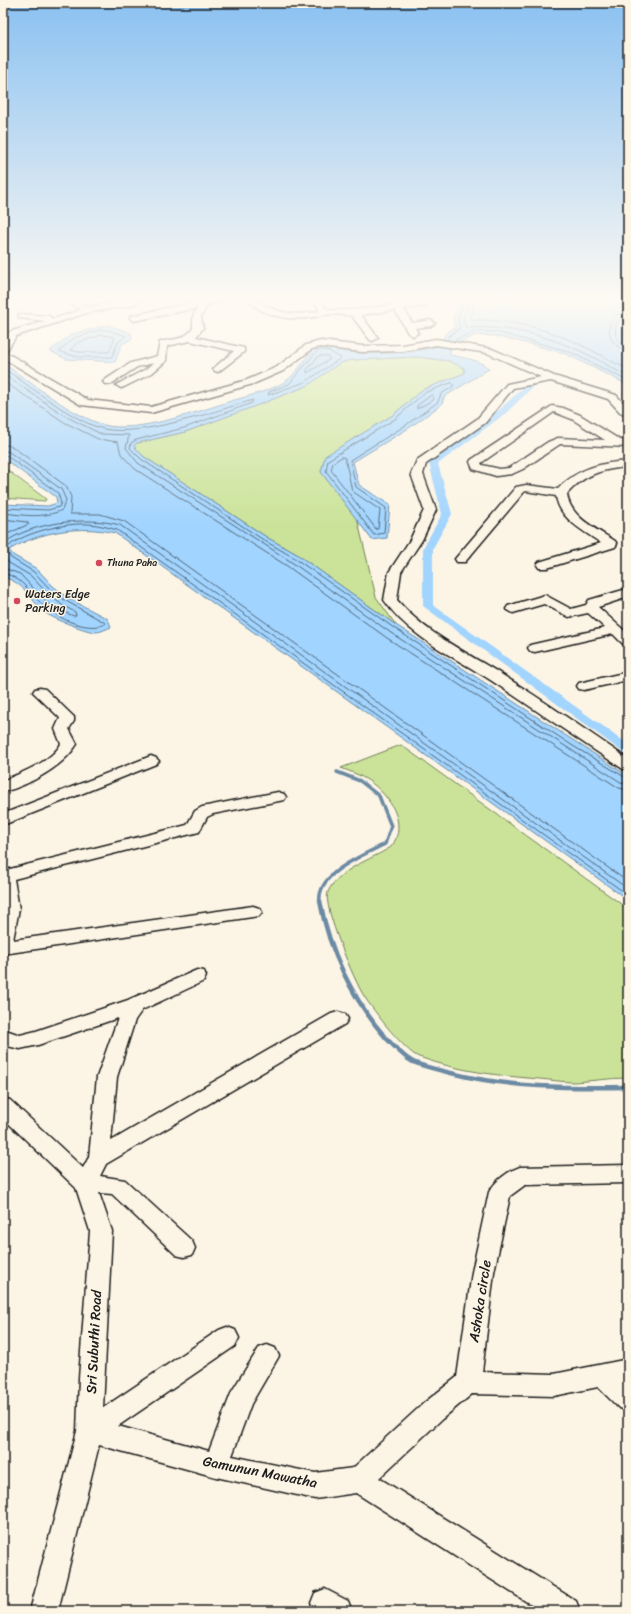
<svg xmlns="http://www.w3.org/2000/svg" width="631" height="1614" font-family="Sriracha,sans-serif">
<style>
.green{fill:#cae399;stroke:#73805a}
.water{fill:#a1d4ff;stroke:#6c8aa4}
.lines{fill:none;stroke-linecap:round;stroke-linejoin:round}
.shore{stroke:#516677;stroke-width:1}
.stream-far1{stroke:#6c8aa4;stroke-width:3.5}
.stream{stroke:#6c8aa4;stroke-width:4.5}
.canal{fill:#a1d4ff;fill-rule:evenodd}
.minor-casing{stroke:#1c1c1c;stroke-width:3}
.minor{fill:#fcf5e5;fill-rule:evenodd}
.poi-dot{fill:#d1495b;stroke:#fcf5e5;stroke-width:1.5}
.labels{text-anchor:middle;dominant-baseline:central;stroke-width:3;stroke-linejoin:round;paint-order:stroke}
.far-poi-label{font-size:10px;fill:#1c1c1c;stroke:#fcf5e5;text-anchor:start}
.poi-label{font-size:12px;fill:#1c1c1c;stroke:#fcf5e5;text-anchor:start}
.near-street-label{font-size:14px;fill:#1c1c1c;stroke:#fcf5e5}
</style>
<rect width="100%" height="100%" fill="#fcf5e5"/>
<filter id="ink" filterUnits="userSpaceOnUse"><feTurbulence type="fractalNoise" baseFrequency=".025" numOctaves="2"/><feDisplacementMap in="SourceGraphic" scale="8" xChannelSelector="R" yChannelSelector="G"/><feConvolveMatrix kernelMatrix="1 2 1 2 8 2 1 2 1" color-interpolation-filters="sRGB"/></filter>
<g filter="url(#ink)">
<g class="green">
<polygon points="418,357 449,361 465,368 465,373 422,390 393,415 325,457 321,472 357,518 376,597 396,625 295,553 268,538 143,456 133,446 137,443 185,432 302,388 340,363 352,360"/>
<polygon points="3,467 46,499 45,501 3,498"/>
<path d="M 401,745 L 628,909 L 628,1078 C 610,1078 592,1081 574,1082 C 563,1082 551,1080 540,1079 C 500,1076 457,1071 419,1057 C 405,1052 373,1010 364,996 C 355,982 322,906 328,892 C 338,869 371,860 391,847 C 410,823 387,791 364,778 C 357,774 349,771 341,768 Z"/>
</g>
<g class="water">
<path d="M 459,300 L 628,300 L 628,324 L 626,324 L 624,334 L 628,337 L 628,385 L 566,354 L 530,344 L 495,336 L 476,335 L 450,347 L 450,355 C 464,358 479,359 489,369 L 444,397 L 442,404 L 409,428 L 353,462 L 359,485 L 390,505 L 387,538 L 372,540 L 321,472 L 325,456 L 393,415 L 422,390 L 465,373 L 464,368 L 449,361 L 418,357 L 352,360 L 340,363 L 307,386 L 253,407 L 185,432 L 137,443 L 134,446 L 143,456 L 268,538 L 295,553 L 396,625 L 628,776 L 628,900 L 115,533 C 80,525 41,531 9,550 L 13,555 L 37,569 L 53,586 L 68,598 L 108,619 L 111,627 C 106,629 101,632 96,632 C 88,632 54,619 47,614 C 29,601 29,585 3,577 L 3,504 L 48,506 L 57,503 L 56,497 L 3,458 L 3,363 C 30,382 73,416 104,425 C 135,434 200,411 231,401 C 248,396 271,391 286,381 C 295,375 306,358 313,349 C 329,343 328,350 340,351 C 369,355 412,354 439,346 L 446,333 L 456,327 L 453,321 Z"/>
<polygon points="108,325 131,333 132,339 122,344 115,362 66,359 50,351 72,334"/>
</g>
<g class="lines">
<g class="shore">
<path d="M 468,300 L 463,320 L 466,328 C 511,325 553,337 593,357 C 605,363 615,371 628,376"/>
<path d="M 474,300 L 471,320 C 508,319 545,328 579,344 C 595,351 611,362 628,369"/>
<path d="M 628,309 C 603,315 603,345 628,351"/>
<path d="M 628,315 C 615,317 613,331 618,341 L 628,345"/>
<polygon points="101,330 108,330 126,336 118,342 112,357 79,357 60,352 60,350 74,338"/>
<polygon points="102,335 115,337 109,352 79,352 70,350 77,343"/>
<polyline points="447,340 449,336 460,328 458,320 463,300"/>
<polyline points="453,341 476,331 496,332 568,351 628,381"/>
<polygon points="321,350 329,351 341,358 305,382 268,395 269,392 289,384 316,352"/>
<polygon points="319,356 327,356 330,359 307,373 307,370"/>
<path d="M 3,368 C 30,386 74,422 104,429 C 141,437 216,411 253,400 L 252,403 L 184,428 L 136,440 L 131,443 L 130,448 L 141,459 L 265,541 L 293,557 L 394,628 L 573,746 L 628,779"/>
<polyline points="3,374 67,417 101,434 129,435 126,448 138,463 290,561 391,633 622,783 628,784"/>
<polyline points="3,381 64,422 98,439 118,442 121,454 135,469 287,566 387,638 619,788 628,790"/>
<polygon points="452,383 454,386 441,394 438,402 406,425 350,460 356,487 386,508 384,533 374,535 326,471 328,460 395,419 424,393"/>
<polygon points="432,395 434,399 417,409 417,406"/>
<polyline points="3,444 13,447 66,486 71,497 70,514 100,514 124,521 628,882"/>
<path d="M 3,450 L 9,452 L 61,489 L 66,500 L 62,510 C 43,519 23,515 3,513"/>
<polyline points="3,455 7,456 58,493 61,503 59,507 48,510 3,508"/>
<polygon points="342,457 345,458 352,491 380,510 378,529 376,529 331,470 333,463"/>
<polyline points="3,519 27,522 29,524 3,536"/>
<path d="M 3,544 C 30,522 87,516 120,525 L 628,889"/>
<polyline points="3,556 9,563 31,576 46,592 62,605 75,612 76,615 74,616 58,610 47,603 20,574 3,568"/>
<path d="M 3,573 C 24,578 30,594 45,607 C 59,619 88,632 105,624 L 104,622 L 66,601 L 50,589 L 34,572 L 11,558 L 6,549 C 19,534 58,525 78,524 C 91,523 104,526 117,530 L 628,895"/>
</g>
<path class="stream-far1" d="M 320,902 C 316,873 364,855 385,844 L 391,826 L 379,796 L 360,781 L 337,772"/>
<path class="stream" d="M 320,901 C 329,951 353,1000 386,1038 C 394,1046 403,1057 413,1062 C 425,1067 438,1070 451,1073 C 509,1088 569,1088 628,1087"/>
<polygon class="canal" points="528,383 535,385 506,413 438,464 452,514 433,548 433,605 628,744 628,754 624,753 423,606 423,548 442,514 429,463 500,409"/>
<g class="minor-casing">
<g id="minor">
<polygon points="64,300 75,300 89,307 129,300 141,300 131,306 90,312 16,336 8,349 3,349 3,342 9,332 45,321 19,318 19,314 49,316 53,319 81,310"/>
<path d="M 203,300 L 226,300 L 208,305 L 201,316 L 203,328 L 196,337 L 244,348 L 244,352 L 218,372 L 215,371 L 213,369 L 215,367 L 234,351 L 190,341 L 167,346 L 166,361 L 152,373 L 124,387 L 121,388 L 116,385 L 146,369 L 153,363 L 137,367 L 111,384 L 105,384 L 103,382 L 105,380 L 131,363 L 157,356 L 160,342 C 173,339 185,340 193,328 L 193,316 L 198,308 L 134,321 L 130,318 L 131,316 Z"/>
<path d="M 249,300 C 260,300 262,304 272,308 C 285,315 304,315 319,311 L 319,308 L 312,300 L 321,300 L 327,310 L 355,310 L 422,301 L 426,304 L 425,306 L 404,309 L 412,323 L 431,320 L 435,323 L 431,326 L 415,328 L 418,333 L 413,336 L 408,333 L 395,310 L 361,315 L 378,338 L 373,341 L 370,340 L 352,316 C 344,315 333,313 324,315 C 300,321 267,321 249,300 Z"/>
<path d="M 436,339 L 492,349 L 554,376 L 616,395 L 628,408 L 628,416 L 620,412 L 608,399 L 551,381 L 513,388 L 485,423 L 426,464 L 423,474 L 436,510 L 422,540 L 401,572 L 397,600 C 425,633 464,651 501,674 C 544,701 586,730 628,759 L 628,771 L 623,769 C 579,740 536,710 492,681 C 455,657 410,638 384,600 L 389,572 L 410,540 L 424,510 L 411,474 L 417,460 L 477,419 L 507,384 L 541,377 L 487,353 L 436,345 L 403,351 L 362,352 L 321,347 L 312,349 L 283,371 L 253,384 L 151,413 L 81,405 L 3,358 L 3,352 L 7,353 L 88,400 L 151,407 L 247,380 L 277,367 L 306,345 L 321,341 L 362,346 L 403,345 Z"/>
<path d="M 552,406 L 563,408 L 580,415 L 620,440 L 628,441 L 628,447 L 560,444 L 523,469 L 512,474 L 496,476 L 473,469 L 470,462 L 471,460 ZM 554,412 L 572,419 L 605,440 L 558,438 L 548,442 L 509,468 L 500,469 L 482,465 L 481,463 Z"/>
<path d="M 628,461 L 628,467 C 603,469 584,474 567,494 C 570,518 597,529 615,541 L 617,544 L 615,547 L 547,568 L 539,568 L 537,565 L 539,562 L 601,543 C 584,531 559,519 556,496 L 526,491 L 524,492 L 465,562 L 457,562 L 455,559 L 516,487 L 526,485 L 558,489 C 578,468 600,463 628,461 Z"/>
<polygon points="623,590 628,591 628,597 598,607 628,634 628,645 623,644 613,634 535,652 530,651 528,648 530,645 605,628 588,613 569,617 544,604 513,613 506,609 508,606 545,595 571,609 586,605 589,600"/>
<polygon points="628,672 628,680 584,690 579,689 577,686 579,683"/>
<path d="M 40,688 L 45,689 L 74,717 L 74,721 L 69,729 L 77,744 C 64,766 28,786 3,792 L 3,781 C 22,772 50,763 61,744 L 55,729 L 60,718 L 33,692 L 35,689 Z"/>
<polygon points="151,756 156,758 159,761 156,764 3,825 3,814"/>
<polygon points="278,792 284,794 286,797 284,800 213,814 207,817 199,832 14,879 19,909 13,940 253,906 259,908 262,912 259,916 3,954 3,870 6,870 187,825 195,811 202,807"/>
<path d="M 197,970 L 204,971 L 206,976 L 204,981 L 142,1010 L 135,1020 L 117,1077 L 111,1141 L 331,1014 L 338,1012 L 345,1014 L 348,1019 L 345,1024 L 106,1164 L 100,1176 L 125,1180 L 192,1241 L 195,1248 L 192,1255 L 184,1257 L 176,1255 L 112,1194 L 99,1193 L 112,1231 L 103,1408 L 219,1330 L 227,1327 L 235,1330 L 239,1338 L 235,1346 L 118,1426 L 209,1451 L 232,1391 L 259,1348 L 267,1345 L 275,1348 L 279,1356 L 251,1404 L 232,1456 L 315,1473 L 353,1468 L 424,1403 L 457,1377 L 472,1272 L 489,1192 C 495,1181 508,1171 520,1167 L 628,1165 L 628,1183 L 525,1185 L 510,1196 L 494,1272 L 482,1372 L 554,1374 L 628,1359 L 628,1381 L 626,1382 L 628,1384 L 628,1411 L 619,1408 L 598,1387 L 554,1396 L 472,1394 L 442,1419 L 379,1478 L 576,1601 L 580,1611 L 541,1611 L 356,1493 L 315,1499 L 216,1477 L 99,1445 L 58,1611 L 30,1611 L 77,1431 L 79,1378 L 90,1231 L 76,1188 L 3,1118 L 3,1098 L 10,1100 L 83,1168 L 89,1157 L 97,1077 L 118,1018 L 38,1045 L 20,1049 L 3,1045 L 3,1029 L 20,1035 L 36,1031 L 128,1000 Z"/>
<polygon points="325,1589 348,1601 352,1611 315,1611 311,1603 315,1593"/>
</g>
</g>
<use href="#minor" class="minor"/>
</g>
</g>
<linearGradient id="sky" x2="0" y2="1"><stop stop-color="#8bc1f1"/><stop offset="0.57" stop-color="#fefaf3"/><stop offset="1" stop-color="#fefaf3" stop-opacity="0"/></linearGradient>
<rect width="631" height="526" fill="url(#sky)"/>
<g class="poi-dot">
<circle cx="99" cy="563" r="4"/>
<circle cx="17" cy="601" r="4"/>
</g>
<g class="labels">
<g class="far-poi-label">
<text x="107" y="563">Thuna Paha</text>
</g>
<g class="poi-label">
<text x="25" y="594">Waters Edge<tspan x="25" dy="14">Parking</tspan></text>
</g>
<g class="near-street-label">
<text transform="translate(480 1301) rotate(-81)">Ashoka circle</text>
<text transform="translate(94 1342) rotate(-87)">Sri Subuthi Road</text>
<text transform="translate(260 1472) rotate(11)">Gamunun Mawatha</text>
</g>
</g>
<rect width="631" height="1614" fill="none" stroke="#fcf5e5" stroke-width="16"/>
<rect x="8" y="8" width="615" height="1598" fill="none" stroke="#1c1c1c" stroke-width="1.5" filter="url(#ink)"/>
</svg>
